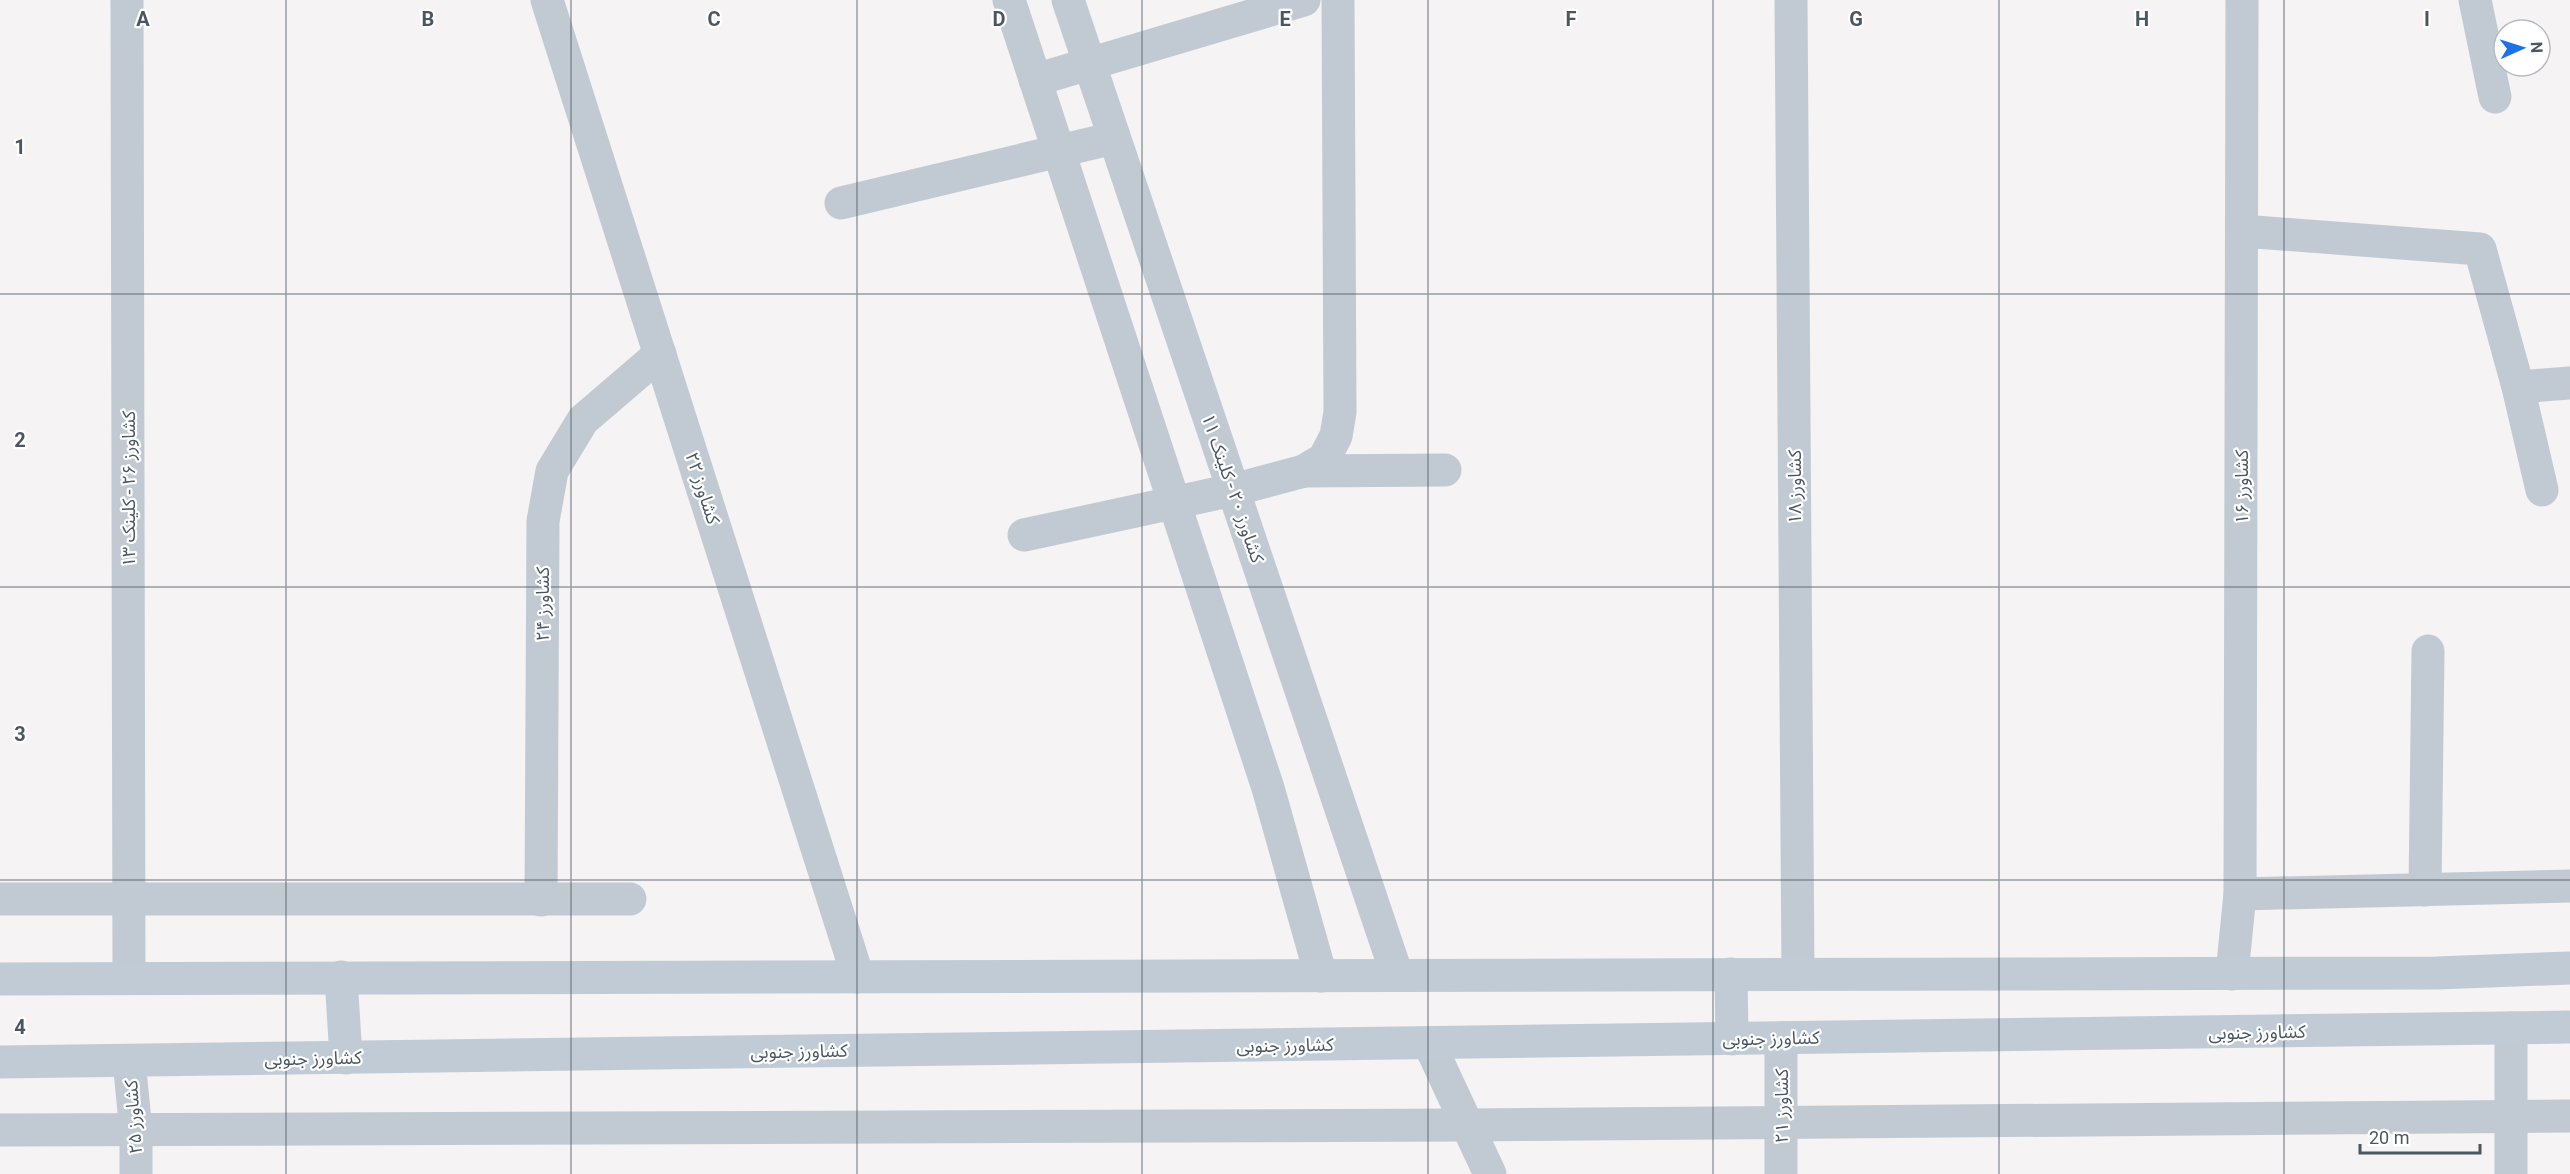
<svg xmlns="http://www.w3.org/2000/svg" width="2570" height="1174" font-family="Roboto,'Noto Sans Arabic',sans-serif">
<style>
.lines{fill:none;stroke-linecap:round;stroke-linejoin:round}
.minor{stroke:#c1cad2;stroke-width:33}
.tertiary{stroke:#c1cad2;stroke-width:33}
.secondary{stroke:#c1cbd6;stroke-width:33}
.grid{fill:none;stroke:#4a5661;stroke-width:1.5;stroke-opacity:0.55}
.labels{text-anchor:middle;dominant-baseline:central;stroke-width:4.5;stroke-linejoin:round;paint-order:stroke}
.street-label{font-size:18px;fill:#4a5661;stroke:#fff}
.grid-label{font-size:20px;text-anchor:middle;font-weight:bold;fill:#4a5661;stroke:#fff;stroke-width:4.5;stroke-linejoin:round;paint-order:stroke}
</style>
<rect width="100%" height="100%" fill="#f5f3f3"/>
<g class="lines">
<g class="minor">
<polyline points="127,0 129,978"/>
<polyline points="547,0 858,977"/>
<polyline points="1791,0 1798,974"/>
<polyline points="2475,0 2495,97"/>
<polyline points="1035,80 1304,0"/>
<polyline points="841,203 1114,138"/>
<polyline points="2242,231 2480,249 2518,387 2542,490"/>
<polyline points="2518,387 2570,383"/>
<polyline points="1304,471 1445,470"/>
<polyline points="1024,535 1233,490 1304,471 1324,459 1336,436 1340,412 1338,0"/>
<polyline points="2425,890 2428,651"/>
<polyline points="2240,894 2570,886"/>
<polyline points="0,899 630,899"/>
<polyline points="541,900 543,521 552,471 583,420 660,354"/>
<polyline points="2232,974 2240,894 2242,0"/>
<polyline points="1781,1038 1781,1174"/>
<polyline points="1429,1043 1490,1174"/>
<polyline points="129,1061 136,1131 136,1174"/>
<polyline points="0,1130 1467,1125 2570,1116"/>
<polyline points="2511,1174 2511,1028"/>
</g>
<g class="tertiary">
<polyline points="1009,0 1268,788 1321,976"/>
<polyline points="1068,0 1397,975"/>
</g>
<g class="secondary">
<polyline points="1731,974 1732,1039"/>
<polyline points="341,977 346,1058"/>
<polyline points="0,979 2437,973 2570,968"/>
<polyline points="0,1062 2570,1027"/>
</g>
</g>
<path class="grid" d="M 286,0 L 286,1174M 571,0 L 571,1174M 857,0 L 857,1174M 1142,0 L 1142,1174M 1428,0 L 1428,1174M 1713,0 L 1713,1174M 1999,0 L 1999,1174M 2284,0 L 2284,1174M 0,294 L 2570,294M 0,587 L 2570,587M 0,880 L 2570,880"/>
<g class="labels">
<g class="street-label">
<text transform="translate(1794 487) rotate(-90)">کشاورز ۱۸</text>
<text transform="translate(2241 487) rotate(-90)">کشاورز ۱۶</text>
<text transform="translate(703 488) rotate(72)">کشاورز ۲۲</text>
<text transform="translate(1233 488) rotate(71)">کشاورز ۲۰ - کلینک ۱۱</text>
<text transform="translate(128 489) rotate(-90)">کشاورز ۲۶ - کلینک ۱۳</text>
<text transform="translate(542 604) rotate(-90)">کشاورز ۲۴</text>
<text transform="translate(2257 1032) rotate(-1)">کشاورز جنوبی</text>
<text transform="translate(1771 1038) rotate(-1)">کشاورز جنوبی</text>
<text transform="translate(1285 1045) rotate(-1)">کشاورز جنوبی</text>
<text transform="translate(799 1051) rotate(-1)">کشاورز جنوبی</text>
<text transform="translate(313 1058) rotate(-1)">کشاورز جنوبی</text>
<text transform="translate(1781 1106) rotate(-90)">کشاورز ۲۱</text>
<text transform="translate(133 1117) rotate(-94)">کشاورز ۲۵</text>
</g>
</g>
<g class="grid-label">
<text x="143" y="26">A</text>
<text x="428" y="26">B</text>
<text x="714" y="26">C</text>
<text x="999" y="26">D</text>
<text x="1285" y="26">E</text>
<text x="1571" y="26">F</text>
<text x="1856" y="26">G</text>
<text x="2142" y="26">H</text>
<text x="2427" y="26">I</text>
<text x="20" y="154">1</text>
<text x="20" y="447">2</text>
<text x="20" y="741">3</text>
<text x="20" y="1034">4</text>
</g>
<g transform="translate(2522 48) rotate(87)"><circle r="28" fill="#ffffff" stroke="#b7bbc0" stroke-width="1.5"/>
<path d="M0-4.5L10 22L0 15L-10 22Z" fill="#1a73e8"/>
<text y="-9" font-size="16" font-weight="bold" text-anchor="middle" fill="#4a5661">N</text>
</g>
<path d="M2360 1144v9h120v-9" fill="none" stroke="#4a5661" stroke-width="3"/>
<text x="2369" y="1144" font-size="18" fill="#4a5661" stroke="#ffffff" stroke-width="4.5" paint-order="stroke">20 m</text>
</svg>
